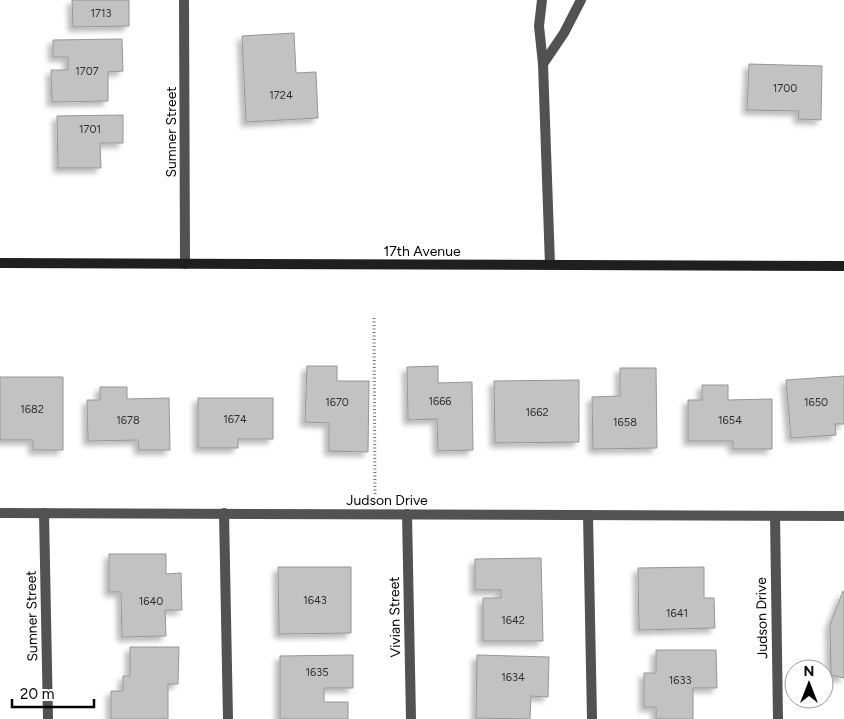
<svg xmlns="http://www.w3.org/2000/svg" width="844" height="719" font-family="Figtree,sans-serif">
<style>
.building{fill:#c2c2c2;stroke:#969696;filter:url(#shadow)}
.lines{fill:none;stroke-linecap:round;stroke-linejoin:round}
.path{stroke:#747474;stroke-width:3;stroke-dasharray:1 2.5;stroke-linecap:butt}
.service{stroke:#525252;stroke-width:10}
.minor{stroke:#525252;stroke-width:10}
.secondary{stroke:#1f1f1f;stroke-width:10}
.labels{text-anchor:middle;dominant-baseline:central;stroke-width:4;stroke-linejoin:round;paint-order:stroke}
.number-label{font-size:11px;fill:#303030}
.street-label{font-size:14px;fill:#000;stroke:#fff}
</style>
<defs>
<filter id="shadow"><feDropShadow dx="-4.5" dy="4.5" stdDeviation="2.5" flood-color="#0004"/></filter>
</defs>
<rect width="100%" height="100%" fill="#fff"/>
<g class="building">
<polygon points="72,0 129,0 129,26 73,27"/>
<polygon points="294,33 296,73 316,72 318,118 246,122 242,36"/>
<polygon points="122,39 123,71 108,72 108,101 52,102 51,70 68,70 68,57 53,57 53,40"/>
<polygon points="749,64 822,66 821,120 798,119 799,111 747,110"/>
<polygon points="123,115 123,143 100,143 101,168 58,168 57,116"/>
<polygon points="307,366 337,366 337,381 369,381 368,452 329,451 329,423 305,422"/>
<polygon points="438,366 438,383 472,382 473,450 438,451 437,419 408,420 407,367"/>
<polygon points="620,368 656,368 657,448 593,449 592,397 620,396"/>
<polygon points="844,376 844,424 835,424 836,435 791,438 786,380"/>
<polygon points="0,377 63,377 63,450 33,450 33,440 0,440"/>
<polygon points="579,380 579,442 495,443 494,381"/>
<polygon points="702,385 728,385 728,400 772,399 772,449 733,449 733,441 688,441 688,400 702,400"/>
<polygon points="100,387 127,387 127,399 169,398 170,450 139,450 138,440 88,441 87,400 100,400"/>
<polygon points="198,398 273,398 273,439 238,439 238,448 198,448"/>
<polygon points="109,554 166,554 166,574 181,573 182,610 165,610 166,636 122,637 121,592 109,592"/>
<polygon points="541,558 543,641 483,641 483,598 501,598 501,590 475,590 475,559"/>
<polygon points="278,567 351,567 351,633 279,634"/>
<polygon points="704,567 704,598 714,598 715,628 639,630 638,568"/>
<polygon points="843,591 844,591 844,678 831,675 830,625"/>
<polygon points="130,647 179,647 178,684 168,684 168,719 111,719 111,691 123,691 123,676 130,676"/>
<polygon points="656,650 716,650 717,688 693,688 693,719 656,719 656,707 644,707 644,673 656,673"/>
<polygon points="353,655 353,688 324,688 324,702 348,702 348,719 280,719 280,656"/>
<polygon points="477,655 549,657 548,697 531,696 530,719 476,718"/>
</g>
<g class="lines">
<polyline class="path" points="374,318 375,495"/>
<g class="service">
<polyline points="542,0 539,26 543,64 550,265"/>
<polyline points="543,64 564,33 581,0"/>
<polyline points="224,513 228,719"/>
<polyline points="588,515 592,719"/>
</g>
<g class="minor">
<polyline points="184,0 185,264"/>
<polyline points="0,513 844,516"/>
<polyline points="44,513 48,719"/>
<polyline points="407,514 411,719"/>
<polyline points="775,516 778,719"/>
</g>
<polyline class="secondary" points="0,263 844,266"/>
</g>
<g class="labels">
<g class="number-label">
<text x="101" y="13">1713</text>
<text x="87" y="71">1707</text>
<text x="785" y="88">1700</text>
<text x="281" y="95">1724</text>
<text x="90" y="129">1701</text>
<text x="440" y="401">1666</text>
<text x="337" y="402">1670</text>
<text x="816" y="402">1650</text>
<text x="32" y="409">1682</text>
<text x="537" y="412">1662</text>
<text x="235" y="419">1674</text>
<text x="128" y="420">1678</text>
<text x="730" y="420">1654</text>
<text x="625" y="422">1658</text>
<text x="315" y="600">1643</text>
<text x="151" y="601">1640</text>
<text x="677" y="613">1641</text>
<text x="513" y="620">1642</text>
<text x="317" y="672">1635</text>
<text x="513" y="677">1634</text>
<text x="680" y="680">1633</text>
</g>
<g class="street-label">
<text transform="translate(171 132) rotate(-90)">Sumner Street</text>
<text x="422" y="251">17th Avenue</text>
<text x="387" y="500">Judson Drive</text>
<text transform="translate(32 616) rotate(-91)">Sumner Street</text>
<text transform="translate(395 617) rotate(-91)">Vivian Street</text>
<text transform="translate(762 618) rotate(-91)">Judson Drive</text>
</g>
</g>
<g transform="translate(809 684)"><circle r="24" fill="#ffffff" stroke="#999999"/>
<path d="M0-4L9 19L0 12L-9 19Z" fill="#000000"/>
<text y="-8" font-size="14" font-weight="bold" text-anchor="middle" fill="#000000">N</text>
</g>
<path d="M12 699v8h82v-8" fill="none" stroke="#000000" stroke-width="2.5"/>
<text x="20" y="699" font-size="15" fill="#000000" stroke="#ffffff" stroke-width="4" paint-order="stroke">20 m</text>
</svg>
